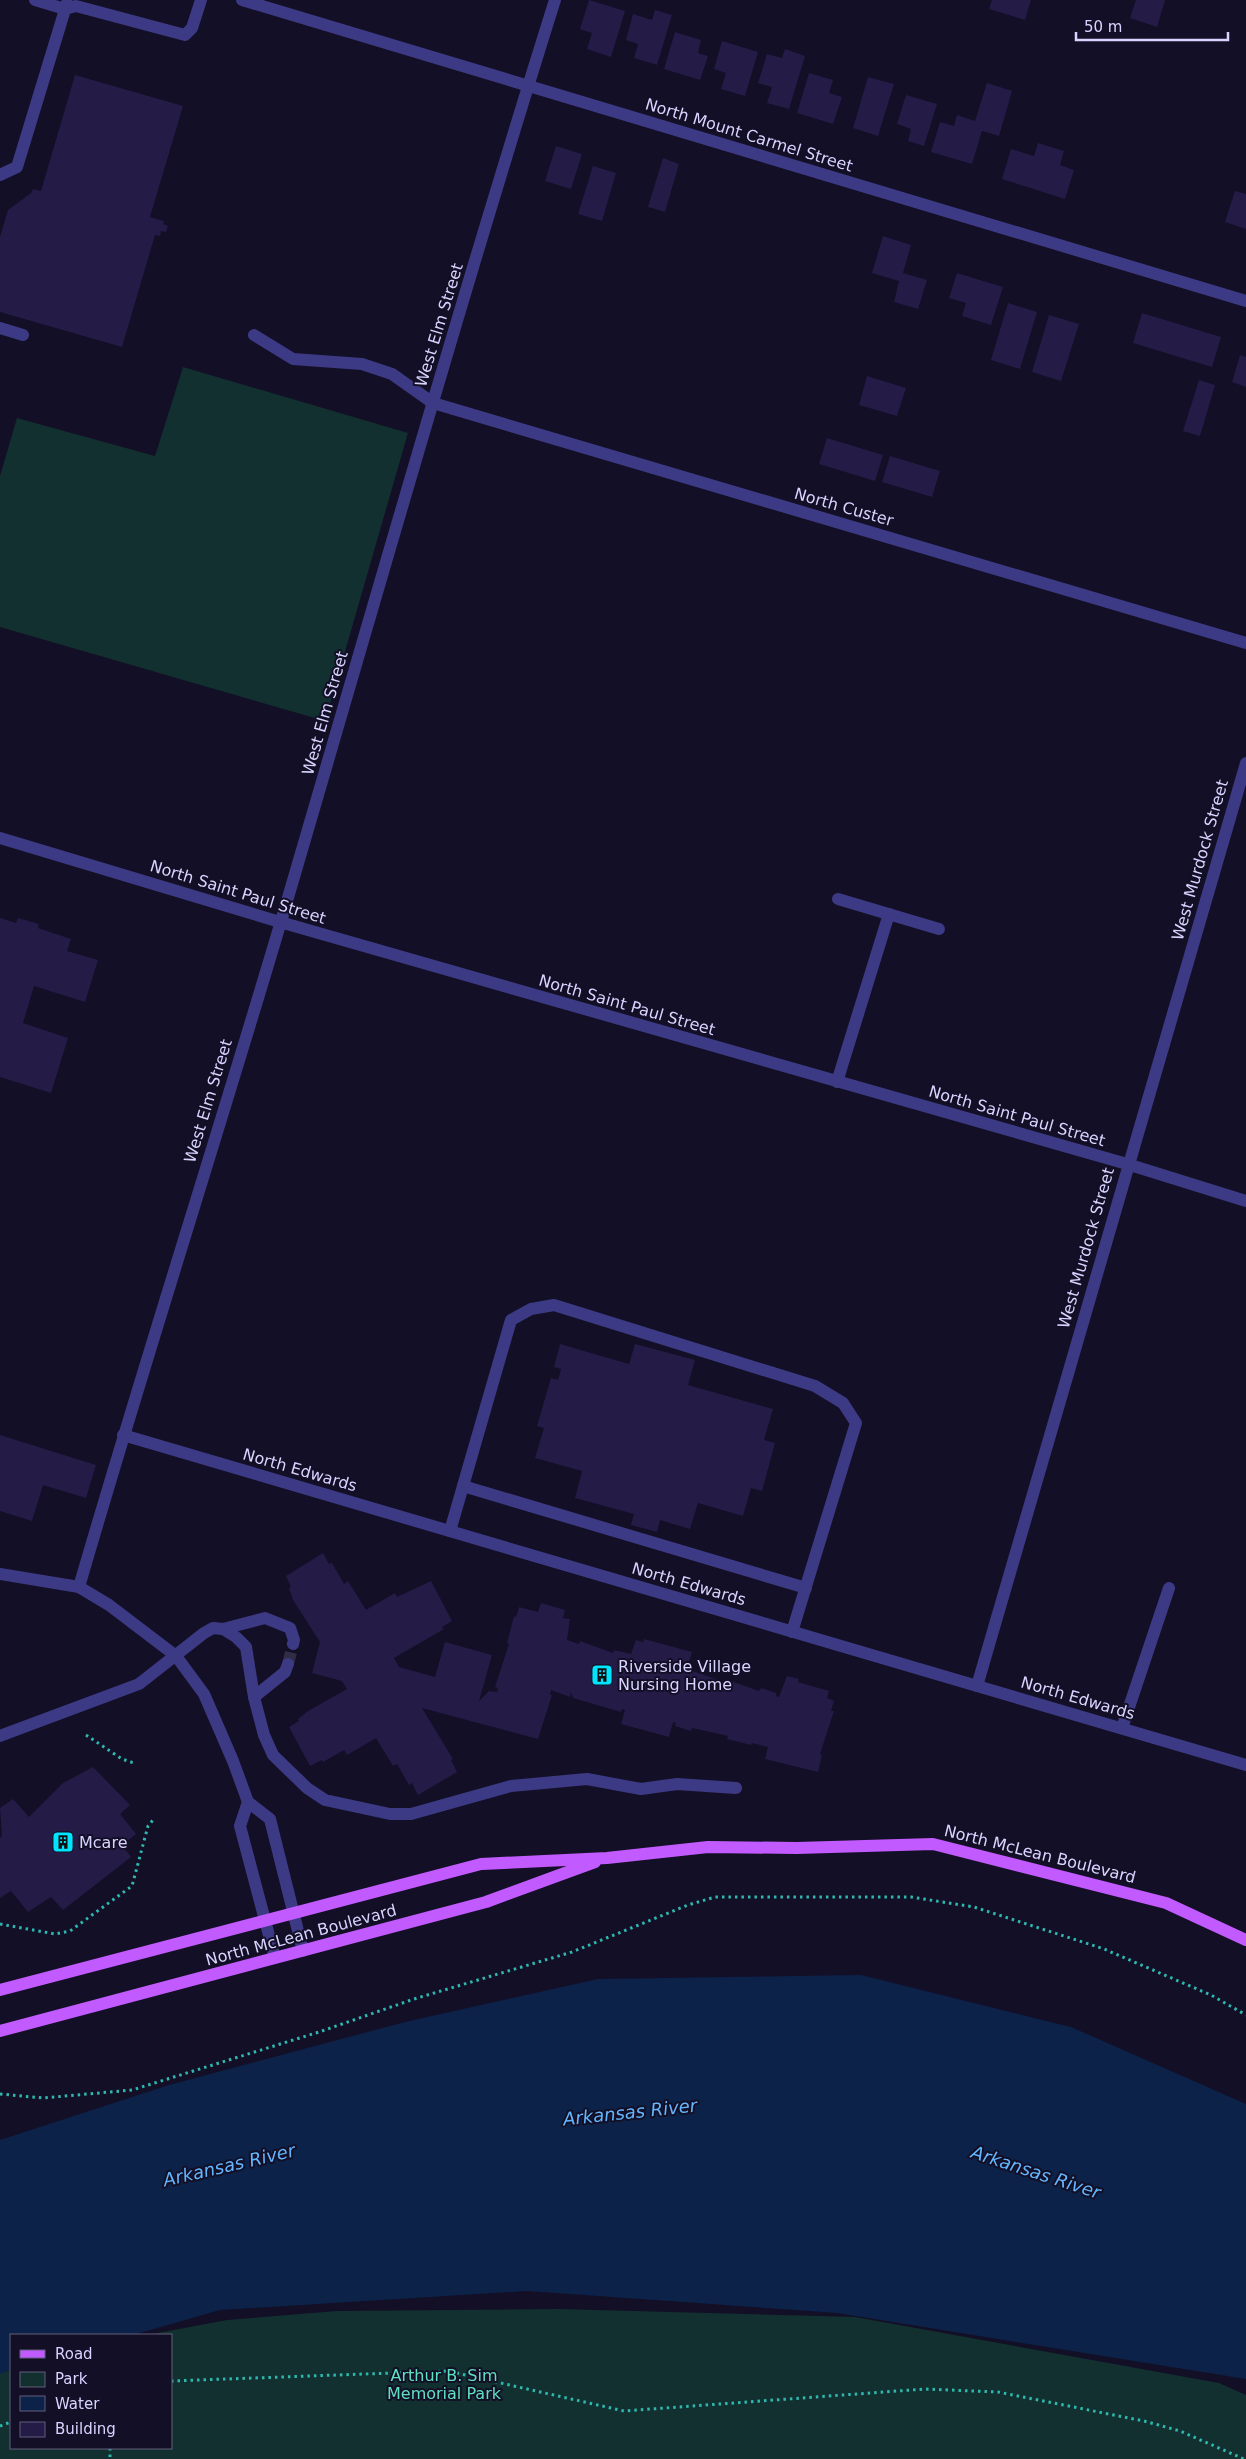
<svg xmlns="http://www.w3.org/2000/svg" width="1246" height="2459" font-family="'DejaVu Sans',sans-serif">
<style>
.green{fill:#12302f}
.water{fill:#0c2248}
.building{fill:#241b47}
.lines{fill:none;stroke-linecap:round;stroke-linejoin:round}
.minor-tunnel{stroke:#312d47;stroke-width:12;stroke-dasharray:12 6;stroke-linecap:butt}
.path{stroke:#2fb8b0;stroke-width:3;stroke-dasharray:2.5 4;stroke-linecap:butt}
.minor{stroke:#3d3a85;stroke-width:12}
.major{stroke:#c25bff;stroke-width:12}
.labels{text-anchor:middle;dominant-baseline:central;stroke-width:4;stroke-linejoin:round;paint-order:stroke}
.street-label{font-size:16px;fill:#d9d4ff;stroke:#130f26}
.poi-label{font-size:16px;fill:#d9d4ff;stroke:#130f26;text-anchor:start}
.park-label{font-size:16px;fill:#5fe0c0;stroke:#130f26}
.water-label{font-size:18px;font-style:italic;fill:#62b6ff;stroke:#130f26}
</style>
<rect width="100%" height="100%" fill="#130f26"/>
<g class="green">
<polygon points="183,367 408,433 325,721 0,627 0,476 17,418 155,456"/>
<polygon points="559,2309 855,2317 1219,2383 1246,2395 1246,2459 0,2459 0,2363 11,2360 11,2448 171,2448 171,2335 147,2335 227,2320 337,2311"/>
</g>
<polygon class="water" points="861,1975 1071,2027 1246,2104 1246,2379 837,2313 527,2291 220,2310 133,2335 11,2335 11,2370 0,2374 0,2140 169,2085 405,2022 598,1979"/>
<g class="building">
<polygon points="589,0 625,11 611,57 587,49 592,33 580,29"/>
<polygon points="992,0 1031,0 1025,20 989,9"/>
<polygon points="1136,0 1165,0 1157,27 1130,18"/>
<polygon points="655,10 672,15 657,65 634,58 638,44 626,40 633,14 652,20"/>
<polygon points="675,32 701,40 698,53 708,56 700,80 664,69"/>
<polygon points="722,41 758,52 745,96 721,89 726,73 714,69"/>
<polygon points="785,49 805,56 789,109 767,103 772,87 758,83 767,54 782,58"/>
<polygon points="809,73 833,80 829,93 842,97 833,124 797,113"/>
<polygon points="75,75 183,106 150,217 164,221 163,224 168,226 166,232 161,231 160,236 155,235 122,347 0,312 0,237 8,210 31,193 33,189 41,191"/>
<polygon points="868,77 894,84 878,136 853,128"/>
<polygon points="987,83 1012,91 999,136 982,131 972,164 931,152 940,122 954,126 957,115 975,121"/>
<polygon points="906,95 937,104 924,146 908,141 911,129 897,124"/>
<polygon points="1038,143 1064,151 1060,165 1074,170 1065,199 1002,179 1011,149 1034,156"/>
<polygon points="556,146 582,154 571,189 545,181"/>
<polygon points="663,158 679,164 665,212 648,207"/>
<polygon points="593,166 616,173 602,221 578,214"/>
<polygon points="1235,191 1246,194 1246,229 1225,222"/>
<polygon points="883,236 911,245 903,273 927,280 918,309 894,302 899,281 872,273"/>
<polygon points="957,273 1003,287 991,325 962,316 966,303 949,298"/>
<polygon points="1008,303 1037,312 1020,369 991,360"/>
<polygon points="1142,313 1221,337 1212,367 1133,343"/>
<polygon points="1049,315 1079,324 1061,381 1032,372"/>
<polygon points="1240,355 1246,357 1246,387 1232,382"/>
<polygon points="867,376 906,388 897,416 859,405"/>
<polygon points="1199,380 1215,385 1200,436 1183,431"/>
<polygon points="827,438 883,455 875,481 819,464"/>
<polygon points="890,456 940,471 932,497 882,482"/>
<polygon points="0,918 16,923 18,918 39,924 38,928 71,939 67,951 98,960 85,1002 34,986 23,1023 68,1038 51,1093 0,1077"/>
<polygon points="560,1344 629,1364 635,1344 695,1360 688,1385 773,1409 764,1440 775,1443 762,1491 751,1488 743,1516 698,1503 690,1529 660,1520 657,1532 631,1525 634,1514 575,1498 582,1471 535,1458 544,1428 537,1426 551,1378 558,1380 561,1369 554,1367"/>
<polygon points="0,1435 96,1465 86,1498 43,1485 32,1521 0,1511"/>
<polygon points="323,1553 329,1564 332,1563 344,1584 348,1581 366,1610 395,1593 397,1597 431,1581 452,1621 442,1627 444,1629 394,1658 399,1667 435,1677 445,1642 492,1655 479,1701 489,1691 497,1692 498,1688 495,1687 509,1644 507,1643 514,1616 516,1617 519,1607 538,1612 541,1603 565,1610 563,1618 570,1619 567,1640 579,1644 580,1641 613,1653 614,1650 631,1654 636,1640 643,1642 644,1639 692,1652 686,1672 689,1673 690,1670 724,1682 725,1679 759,1691 761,1688 776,1693 776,1696 779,1697 787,1676 799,1679 798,1682 829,1691 827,1698 834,1701 831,1711 834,1711 820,1754 822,1755 818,1772 765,1759 768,1747 752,1743 751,1745 727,1739 728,1736 724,1735 692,1728 691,1731 675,1726 676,1723 673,1722 669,1737 621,1724 625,1710 622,1709 621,1712 573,1698 571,1692 570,1697 551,1690 550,1695 552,1695 538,1739 422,1708 453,1759 451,1760 457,1772 418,1795 412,1783 409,1785 397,1764 393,1766 376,1738 347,1755 344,1750 323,1762 322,1760 310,1766 289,1727 299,1721 298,1719 308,1711 347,1689 342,1681 312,1673 320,1642 293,1600 289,1588 291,1587 286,1576"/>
<polygon points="93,1767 130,1805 120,1814 136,1834 122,1845 131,1857 63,1910 51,1897 28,1912 11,1891 0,1898 0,1838 2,1836 0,1808 13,1799 29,1817 63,1783"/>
</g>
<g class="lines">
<polyline class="minor-tunnel" points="288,1664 293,1644"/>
<g class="path">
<polyline points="86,1735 122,1759 134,1763"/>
<polyline points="0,1924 55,1934 70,1931 132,1886 148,1826 153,1820"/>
<polyline points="0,2094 43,2098 132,2090 319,2032 414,1999 572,1952 688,1905 715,1897 911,1897 974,1907 1104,1949 1211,1995 1246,2015"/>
<polyline points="171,2381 448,2371 624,2411 925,2389 998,2392 1144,2421 1180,2431 1244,2459"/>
<polyline points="0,2426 11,2422"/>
<polyline points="110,2448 110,2459"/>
</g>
<g class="minor">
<polyline points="35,0 65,9 76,6 185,35 192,28 201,0"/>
<polyline points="242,0 1246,301"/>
<polyline points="0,175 17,167 67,3"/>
<polyline points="0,328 23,335"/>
<polyline points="254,335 293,359 362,364 392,374 433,403 1246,643"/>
<polyline points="0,838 280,922 1127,1164 1246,1201"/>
<polyline points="838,899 939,929"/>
<polyline points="837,1082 889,914"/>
<polyline points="123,1435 1246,1765"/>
<polyline points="463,1486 806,1588"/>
<polyline points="450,1531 511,1320 531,1309 554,1305 815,1386 843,1403 856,1423 792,1632"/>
<polyline points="0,1574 79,1587"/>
<polyline points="223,1629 265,1618 290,1628 294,1640 293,1644"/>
<polyline points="977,1686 1246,763"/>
<polyline points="254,1697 285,1672 288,1664"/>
<polyline points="1122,1728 1169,1588"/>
<polyline points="0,1736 139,1684 204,1633 213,1628 223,1629 236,1637 246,1647 254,1697 264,1735 273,1755 307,1788 325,1800 390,1814 411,1814 511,1786 587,1779 641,1789 677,1784 736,1788"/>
<polyline points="248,1802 240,1826 275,1958"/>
<path d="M 303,1951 L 270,1819 L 248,1802 L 233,1761 L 204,1694 L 176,1656 L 109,1605 L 79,1587 C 144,1363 216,1141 282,918 C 372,612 459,305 555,0"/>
</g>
<g class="major">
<polyline points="0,1990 481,1864 607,1858 708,1847 797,1848 933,1844 1166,1903 1246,1940"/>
<polyline points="0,2031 486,1902 595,1862"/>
</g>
</g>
<defs>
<g id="building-square" transform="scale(1.125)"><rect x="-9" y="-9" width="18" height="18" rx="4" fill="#00e5ff" stroke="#130f26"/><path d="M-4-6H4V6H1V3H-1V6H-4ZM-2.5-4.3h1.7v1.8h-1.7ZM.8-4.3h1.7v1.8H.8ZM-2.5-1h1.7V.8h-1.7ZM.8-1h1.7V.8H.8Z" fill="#111"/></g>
</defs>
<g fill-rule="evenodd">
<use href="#building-square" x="602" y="1675"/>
<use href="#building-square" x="63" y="1842"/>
</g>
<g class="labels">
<g class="street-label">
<text transform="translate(749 135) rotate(17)">North Mount Carmel Street</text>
<text transform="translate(439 325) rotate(-73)">West Elm Street</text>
<text transform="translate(844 507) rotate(16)">North Custer</text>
<text transform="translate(325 713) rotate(-74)">West Elm Street</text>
<text transform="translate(1200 860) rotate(-74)">West Murdock Street</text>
<text transform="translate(238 892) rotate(17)">North Saint Paul Street</text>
<text transform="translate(627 1005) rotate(16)">North Saint Paul Street</text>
<text transform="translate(208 1101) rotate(-73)">West Elm Street</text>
<text transform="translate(1017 1116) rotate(16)">North Saint Paul Street</text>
<text transform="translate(1086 1248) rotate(-74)">West Murdock Street</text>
<text transform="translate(300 1470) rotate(16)">North Edwards</text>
<text transform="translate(689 1584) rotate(16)">North Edwards</text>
<text transform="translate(1078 1698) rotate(16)">North Edwards</text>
<text transform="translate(1040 1854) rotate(14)">North McLean Boulevard</text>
<text transform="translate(301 1935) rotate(-15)">North McLean Boulevard</text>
</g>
<g class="poi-label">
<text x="618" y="1666">Riverside Village<tspan x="618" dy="18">Nursing Home</tspan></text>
<text x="79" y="1842">Mcare</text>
</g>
<g class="park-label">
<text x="444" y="2375">Arthur B. Sim<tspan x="444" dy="18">Memorial Park</tspan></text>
</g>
<g class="water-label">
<text transform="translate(630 2112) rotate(-6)">Arkansas River</text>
<text transform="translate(229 2165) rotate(-13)">Arkansas River</text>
<text transform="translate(1036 2172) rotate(18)">Arkansas River</text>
</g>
</g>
<rect x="10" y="2334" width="162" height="115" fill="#130f26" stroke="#625e7d"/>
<rect x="20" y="2350" width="25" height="8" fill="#c25bff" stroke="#625e7d"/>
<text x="55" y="2359" font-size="15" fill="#d9d4ff">Road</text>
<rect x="20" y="2372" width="25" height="15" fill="#12302f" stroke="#625e7d"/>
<text x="55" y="2384" font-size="15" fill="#d9d4ff">Park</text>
<rect x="20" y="2396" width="25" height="15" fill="#0c2248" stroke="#625e7d"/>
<text x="55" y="2409" font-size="15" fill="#d9d4ff">Water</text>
<rect x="20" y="2422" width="25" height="15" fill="#241b47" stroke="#625e7d"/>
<text x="55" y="2434" font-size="15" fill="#d9d4ff">Building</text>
<path d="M1076 32v8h152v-8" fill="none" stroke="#d9d4ff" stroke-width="2.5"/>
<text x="1084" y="32" font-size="15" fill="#d9d4ff" stroke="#130f26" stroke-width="4" paint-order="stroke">50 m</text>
</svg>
